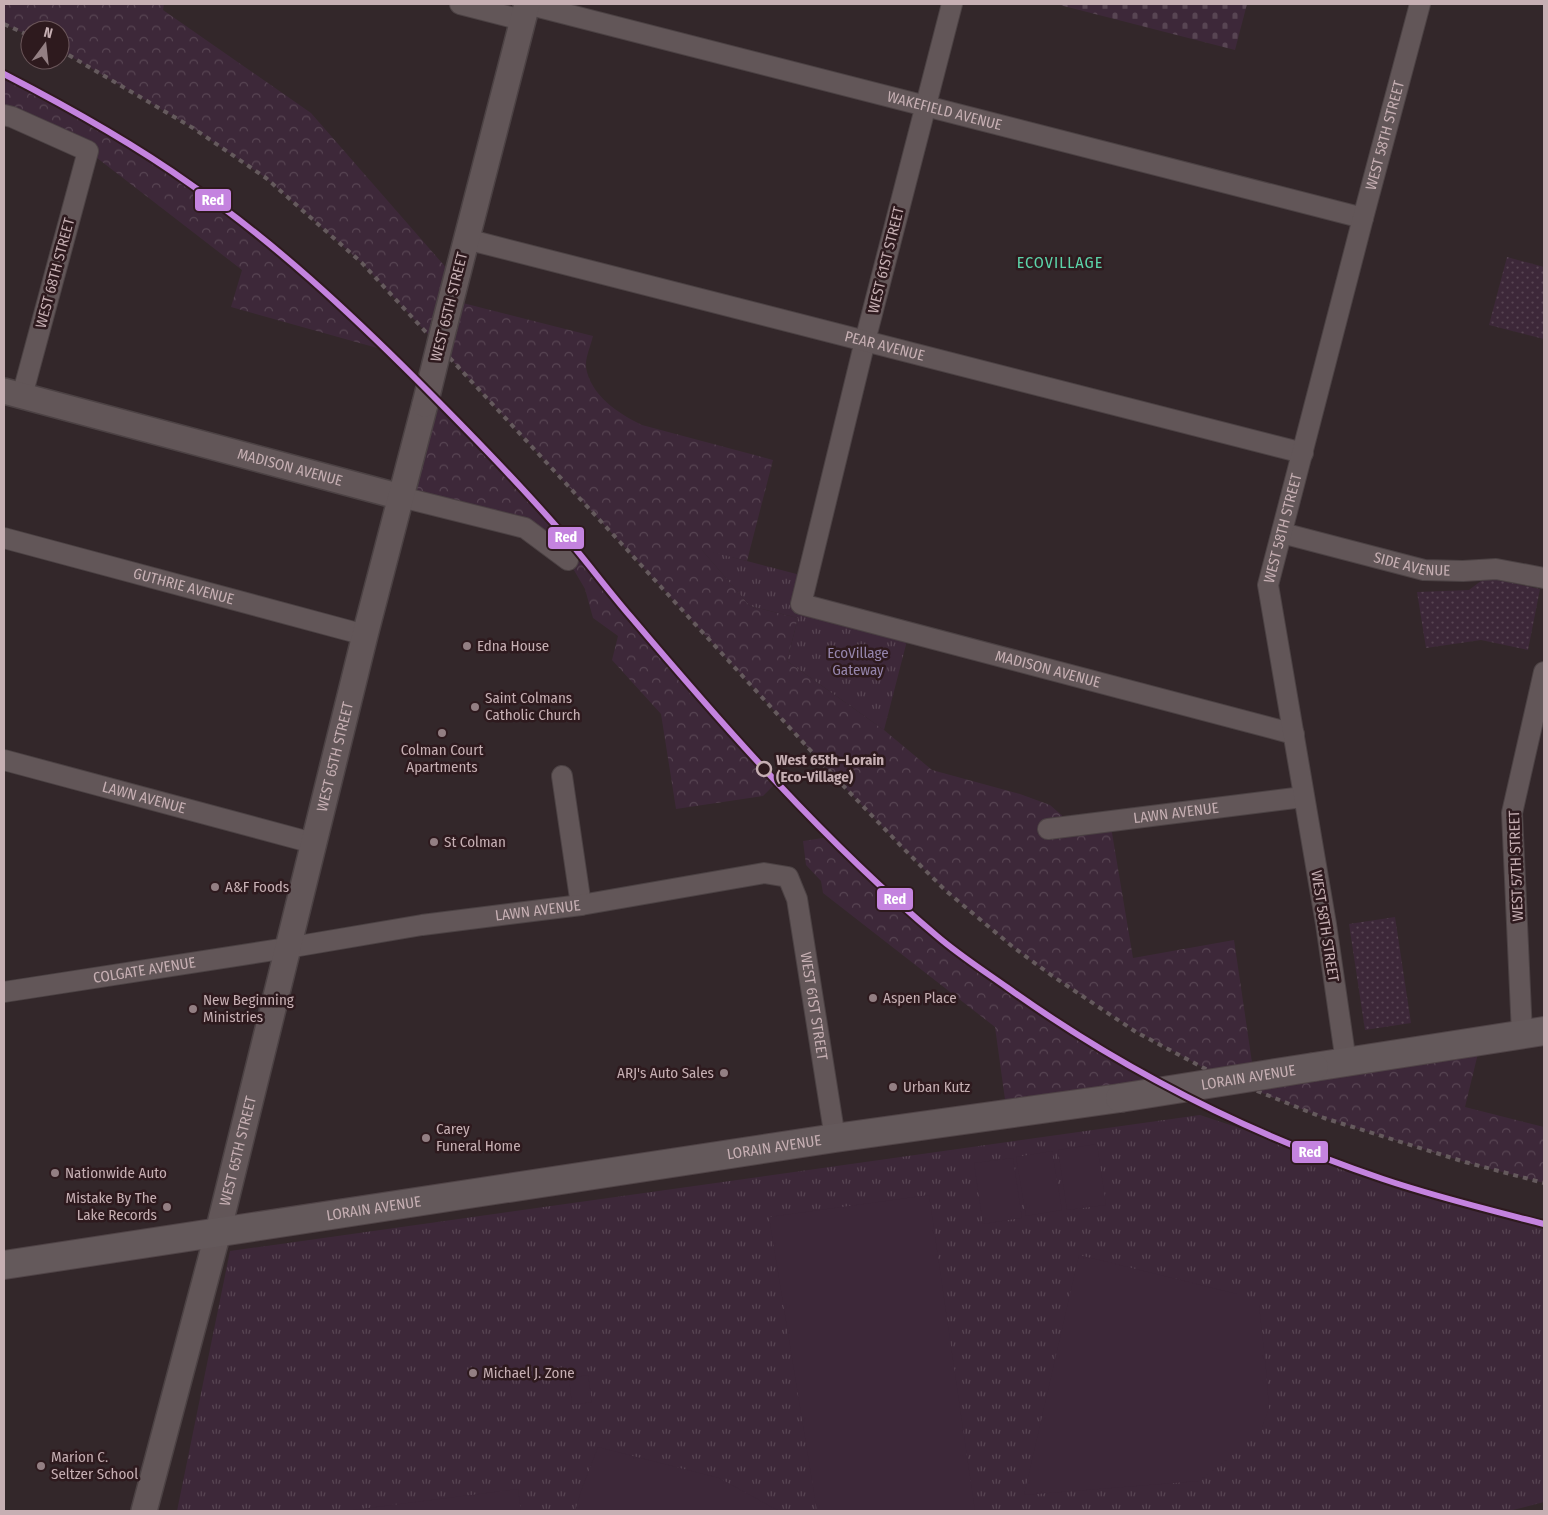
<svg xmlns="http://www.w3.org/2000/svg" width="1548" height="1515" font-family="'Fira Sans Condensed',sans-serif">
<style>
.grass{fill:url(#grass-dots)}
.forest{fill:url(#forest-crowns)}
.cemetery{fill:url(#cemetery-stones)}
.park{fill:url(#park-tufts)}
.garden{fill:#3d2839}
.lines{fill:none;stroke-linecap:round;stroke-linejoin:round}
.minor-casing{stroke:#4c4244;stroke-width:22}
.tertiary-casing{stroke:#4c4244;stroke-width:28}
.primary-casing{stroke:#504447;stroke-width:30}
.minor{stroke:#625658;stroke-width:20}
.tertiary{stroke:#625658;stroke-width:25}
.primary{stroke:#64595b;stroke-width:28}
.rail{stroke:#655a5d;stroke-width:4;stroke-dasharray:5 5;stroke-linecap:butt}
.tertiary-bridge-casing{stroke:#4c4244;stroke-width:28;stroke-linecap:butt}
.primary-bridge-casing{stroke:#504447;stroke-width:30;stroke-linecap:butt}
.tertiary-bridge{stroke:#625658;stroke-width:25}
.primary-bridge{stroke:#64595b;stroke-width:28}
.metro-1-casing{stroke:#2e1a1e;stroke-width:10}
.metro-1{stroke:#c483df;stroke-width:6}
.poi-dot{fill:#937f83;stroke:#2e1a1e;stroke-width:2}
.stop-dot{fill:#2e1a1e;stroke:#c6afb3;stroke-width:2.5}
.labels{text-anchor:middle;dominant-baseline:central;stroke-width:5;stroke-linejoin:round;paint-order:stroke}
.street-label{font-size:15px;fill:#c6afb3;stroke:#2e1a1e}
.poi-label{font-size:15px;fill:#c6afb3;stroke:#2e1a1e;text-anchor:start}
.park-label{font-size:15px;fill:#9585ac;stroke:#2e1a1e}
.stop-label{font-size:15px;font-weight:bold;fill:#c6afb3;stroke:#2e1a1e;text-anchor:start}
.neighbourhood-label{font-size:16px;letter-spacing:1px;fill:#5cd4a9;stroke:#2e1a1e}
.line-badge{stroke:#2e1a1e;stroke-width:2}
.badge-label{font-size:14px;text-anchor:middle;font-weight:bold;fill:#fff}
</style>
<defs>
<pattern id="grass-dots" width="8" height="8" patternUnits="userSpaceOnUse" patternTransform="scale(1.25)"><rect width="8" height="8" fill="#3d2839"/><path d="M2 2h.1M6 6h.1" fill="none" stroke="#584553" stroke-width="1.8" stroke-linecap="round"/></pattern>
<pattern id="forest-crowns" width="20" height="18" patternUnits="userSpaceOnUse" patternTransform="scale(1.25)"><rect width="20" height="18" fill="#3d2839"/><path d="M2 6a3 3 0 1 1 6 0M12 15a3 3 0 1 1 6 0" fill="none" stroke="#584553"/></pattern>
<pattern id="cemetery-stones" width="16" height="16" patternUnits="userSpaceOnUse" patternTransform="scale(1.25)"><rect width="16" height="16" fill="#3d2839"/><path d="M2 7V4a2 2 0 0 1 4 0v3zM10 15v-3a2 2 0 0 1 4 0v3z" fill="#584553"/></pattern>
<pattern id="park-tufts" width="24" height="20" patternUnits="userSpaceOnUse" patternTransform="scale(1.25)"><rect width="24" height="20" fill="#3d2839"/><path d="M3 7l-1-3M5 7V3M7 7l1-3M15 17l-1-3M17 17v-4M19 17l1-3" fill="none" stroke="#584553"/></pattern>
</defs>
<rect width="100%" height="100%" fill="#33272a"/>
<g class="grass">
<polygon points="1507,257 1544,267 1544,339 1489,325"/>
<polygon points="1486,577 1540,589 1528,650 1481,640 1426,648 1417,592 1469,590"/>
<polygon points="1395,917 1411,1023 1365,1030 1349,924"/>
</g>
<g class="forest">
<path d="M 4,4 L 164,4 L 163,10 L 311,113 L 456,279 L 451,300 L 593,336 C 591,345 585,358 586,367 C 590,395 619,414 642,425 L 773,460 L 747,561 L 702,550 L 750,606 L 798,618 L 787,661 L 884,730 L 932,770 L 1020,794 L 1050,805 L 1074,826 L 1110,821 L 1133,958 L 1234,940 L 1254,1076 L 1481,1041 L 1465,1107 L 1544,1127 L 1544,1183 L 1465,1162 L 1324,1118 L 1215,1074 L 1136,1031 L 1051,975 L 1013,947 L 945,890 L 903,848 L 833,775 L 620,542 L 362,263 L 266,178 L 193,128 L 60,50 L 60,30 L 30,30 L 30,36 L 4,24 Z"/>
<polygon points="4,74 56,101 114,133 184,179 299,268 388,351 231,307 242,270 88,151 4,115"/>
<polygon points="428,391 500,464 558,527 635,621 777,782 763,796 676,809 661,714 612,660 618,636 593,618 585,589 568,560 547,544 401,497"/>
<path d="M 829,837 C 866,872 902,908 941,940 C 1013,996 1089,1045 1169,1089 L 1007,1114 L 995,1027 L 823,893 L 821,881 L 806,865 L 803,841 Z"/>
</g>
<polygon class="cemetery" points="1056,4 1247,4 1235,50"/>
<g class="park">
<polygon points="701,549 808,577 801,604 909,633 884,730 787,661 798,618 750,606"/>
<polygon points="1200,1115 1544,1229 1544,1502 1509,1511 177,1511 230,1251"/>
</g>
<g class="garden">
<polygon points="1097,1144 1106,1205 1067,1210 1058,1150"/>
<polygon points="1052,1151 1062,1210 1026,1216 1016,1157"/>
<polygon points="1013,1158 1022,1218 983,1224 974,1163"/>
<polygon points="929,1195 975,1511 817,1511 769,1217"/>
<polygon points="1079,1255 1237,1294 1259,1305 1266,1369 1269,1408 1262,1427 1230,1457 1199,1481 1024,1495"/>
<polygon points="588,1375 592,1402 572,1405 569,1378"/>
<polygon points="598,1447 719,1478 779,1511 575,1511 581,1491"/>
<polygon points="518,1489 521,1511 345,1511"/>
</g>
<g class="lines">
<g class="minor-casing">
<g id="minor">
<polyline points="460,4 522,20"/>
<path id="s1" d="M 527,4 L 1363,218"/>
<path id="s2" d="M 952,4 L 865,341 L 801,604 L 1294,734"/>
<polyline points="4,115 12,117 88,151 22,396"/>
<path id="s3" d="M 466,239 L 1303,453"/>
<polyline points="401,497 525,528 568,560"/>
<path id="s4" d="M 1282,533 L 1424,570 L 1463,571 L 1496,569 L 1544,578"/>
<path id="s5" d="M 4,538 L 365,635"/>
<path id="s6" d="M 4,760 L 313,843"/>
<polyline points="562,776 581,905"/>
<path id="s7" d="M 1048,829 L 1303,797"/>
<path id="s8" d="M 4,992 L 287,948 L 422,925 L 581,905 L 764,873 L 788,877 L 797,899 L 835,1138"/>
<polyline points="1522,1034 1512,813 1544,672"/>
<path id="s9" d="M 1346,1062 L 1326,924 L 1268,585 L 1363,218 L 1420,4"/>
</g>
</g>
<g class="tertiary-casing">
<g id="tertiary">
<polyline points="444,327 527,4"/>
<path id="s10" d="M 4,391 L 401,497"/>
<path id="s11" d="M 144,1511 L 218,1232 L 365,635 L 425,404"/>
</g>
</g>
<g class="primary-casing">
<g id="primary">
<polyline points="1314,1067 1544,1031"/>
<path id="s12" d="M 4,1265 L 835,1138 L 1120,1098"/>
</g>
</g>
<use href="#minor" class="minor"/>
<use href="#tertiary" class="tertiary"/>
<use href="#primary" class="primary"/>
<g class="rail">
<polyline points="4,24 30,36"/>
<polyline points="60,50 193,128 266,178 362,263 620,542 833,775 903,848 945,890 1013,947 1051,975 1136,1032 1215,1074 1324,1118 1465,1162 1544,1183"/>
</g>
<g class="tertiary-bridge-casing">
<polyline id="tertiary-bridge" points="425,404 444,327"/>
</g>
<g class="primary-bridge-casing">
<g id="primary-bridge">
<path id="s13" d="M 1120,1098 L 1314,1067"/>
</g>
</g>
<use href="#tertiary-bridge" class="tertiary-bridge"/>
<use href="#primary-bridge" class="primary-bridge"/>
<g class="metro-1-casing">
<path id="metro-1" d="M 4,74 C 68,107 131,142 190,184 C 274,242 348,311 420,383 C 466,429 512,476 556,526 C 582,555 605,587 631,617 C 726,729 824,841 937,936 C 959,955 984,971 1008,988 C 1123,1070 1249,1134 1383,1179 C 1436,1197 1490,1210 1544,1224"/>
</g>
<use href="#metro-1" class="metro-1"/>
</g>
<g class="poi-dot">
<circle cx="467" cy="646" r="5"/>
<circle cx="475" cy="707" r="5"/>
<circle cx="442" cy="733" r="5"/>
<circle cx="434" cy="842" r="5"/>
<circle cx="215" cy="887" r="5"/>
<circle cx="873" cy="998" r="5"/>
<circle cx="193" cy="1009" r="5"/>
<circle cx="724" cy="1073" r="5"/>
<circle cx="893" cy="1087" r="5"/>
<circle cx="426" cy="1138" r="5"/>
<circle cx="55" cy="1173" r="5"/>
<circle cx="167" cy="1207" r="5"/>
<circle cx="473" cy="1373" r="5"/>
<circle cx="41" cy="1466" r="5"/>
</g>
<circle class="stop-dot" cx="764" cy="769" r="7"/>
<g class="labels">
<g class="street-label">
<text stroke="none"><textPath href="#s1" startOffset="431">WAKEFIELD AVENUE</textPath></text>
<text stroke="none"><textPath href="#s9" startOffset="948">WEST 58TH STREET</textPath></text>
<text transform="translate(886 260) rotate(-76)">WEST 61ST STREET</text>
<text transform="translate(55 273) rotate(-75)">WEST 68TH STREET</text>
<text transform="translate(449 307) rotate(-76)">WEST 65TH STREET</text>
<text stroke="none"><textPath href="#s3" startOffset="432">PEAR AVENUE</textPath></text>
<text stroke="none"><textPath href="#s10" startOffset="296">MADISON AVENUE</textPath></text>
<text stroke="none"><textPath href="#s9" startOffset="542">WEST 58TH STREET</textPath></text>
<text stroke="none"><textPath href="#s4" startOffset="134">SIDE AVENUE</textPath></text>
<text stroke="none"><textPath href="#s5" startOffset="186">GUTHRIE AVENUE</textPath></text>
<text stroke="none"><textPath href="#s2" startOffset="874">MADISON AVENUE</textPath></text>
<text stroke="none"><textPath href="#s11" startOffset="778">WEST 65TH STREET</textPath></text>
<text stroke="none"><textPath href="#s6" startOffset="145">LAWN AVENUE</textPath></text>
<text stroke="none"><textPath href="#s7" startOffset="129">LAWN AVENUE</textPath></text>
<text transform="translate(1516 866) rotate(-92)">WEST 57TH STREET</text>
<text stroke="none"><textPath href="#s8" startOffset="540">LAWN AVENUE</textPath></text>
<text transform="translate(1325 926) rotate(81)">WEST 58TH STREET</text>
<text stroke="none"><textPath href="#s8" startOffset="142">COLGATE AVENUE</textPath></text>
<text stroke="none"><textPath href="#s8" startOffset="926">WEST 61ST STREET</textPath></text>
<text stroke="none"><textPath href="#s13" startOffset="130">LORAIN AVENUE</textPath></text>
<text stroke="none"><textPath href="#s12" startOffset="779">LORAIN AVENUE</textPath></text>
<text stroke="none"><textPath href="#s11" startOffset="372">WEST 65TH STREET</textPath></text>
<text stroke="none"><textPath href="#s12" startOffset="374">LORAIN AVENUE</textPath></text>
</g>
<g class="poi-label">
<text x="477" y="646">Edna House</text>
<text x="485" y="698">Saint Colmans<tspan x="485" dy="17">Catholic Church</tspan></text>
<text x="442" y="750" text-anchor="middle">Colman Court<tspan x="442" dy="17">Apartments</tspan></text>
<text x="444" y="842">St Colman</text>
<text x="225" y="887">A&amp;F Foods</text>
<text x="883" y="998">Aspen Place</text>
<text x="203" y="1000">New Beginning<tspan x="203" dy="17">Ministries</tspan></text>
<text x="714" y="1073" text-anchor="end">ARJ's Auto Sales</text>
<text x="903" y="1087">Urban Kutz</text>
<text x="436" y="1129">Carey<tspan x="436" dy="17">Funeral Home</tspan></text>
<text x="65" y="1173">Nationwide Auto</text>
<text x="157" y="1198" text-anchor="end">Mistake By The<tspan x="157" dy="17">Lake Records</tspan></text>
<text x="483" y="1373">Michael J. Zone</text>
<text x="51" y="1457">Marion C.<tspan x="51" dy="17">Seltzer School</tspan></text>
</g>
<g class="park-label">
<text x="858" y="653">EcoVillage<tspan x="858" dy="17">Gateway</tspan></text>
</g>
<g class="stop-label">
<text x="776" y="760">West 65th–Lorain<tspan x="776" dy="17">(Eco-Village)</tspan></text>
</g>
<g class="neighbourhood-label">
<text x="1060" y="262">ECOVILLAGE</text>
</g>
</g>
<g class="line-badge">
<rect x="194" y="188" width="38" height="24" rx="5" fill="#c483df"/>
<rect x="547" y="526" width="38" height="24" rx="5" fill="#c483df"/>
<rect x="876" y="887" width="38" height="24" rx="5" fill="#c483df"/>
<rect x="1291" y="1140" width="38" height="24" rx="5" fill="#c483df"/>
</g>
<g class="badge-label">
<text x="213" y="205">Red</text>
<text x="566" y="542">Red</text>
<text x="895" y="904">Red</text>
<text x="1310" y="1157">Red</text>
</g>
<rect width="1548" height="1515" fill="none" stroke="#c6afb3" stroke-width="10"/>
<g transform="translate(45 45) rotate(15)"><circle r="24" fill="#2e1a1e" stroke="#6b565a"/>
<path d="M0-4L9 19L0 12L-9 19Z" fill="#937f83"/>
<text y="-8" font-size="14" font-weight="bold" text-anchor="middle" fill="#c6afb3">N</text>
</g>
</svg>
